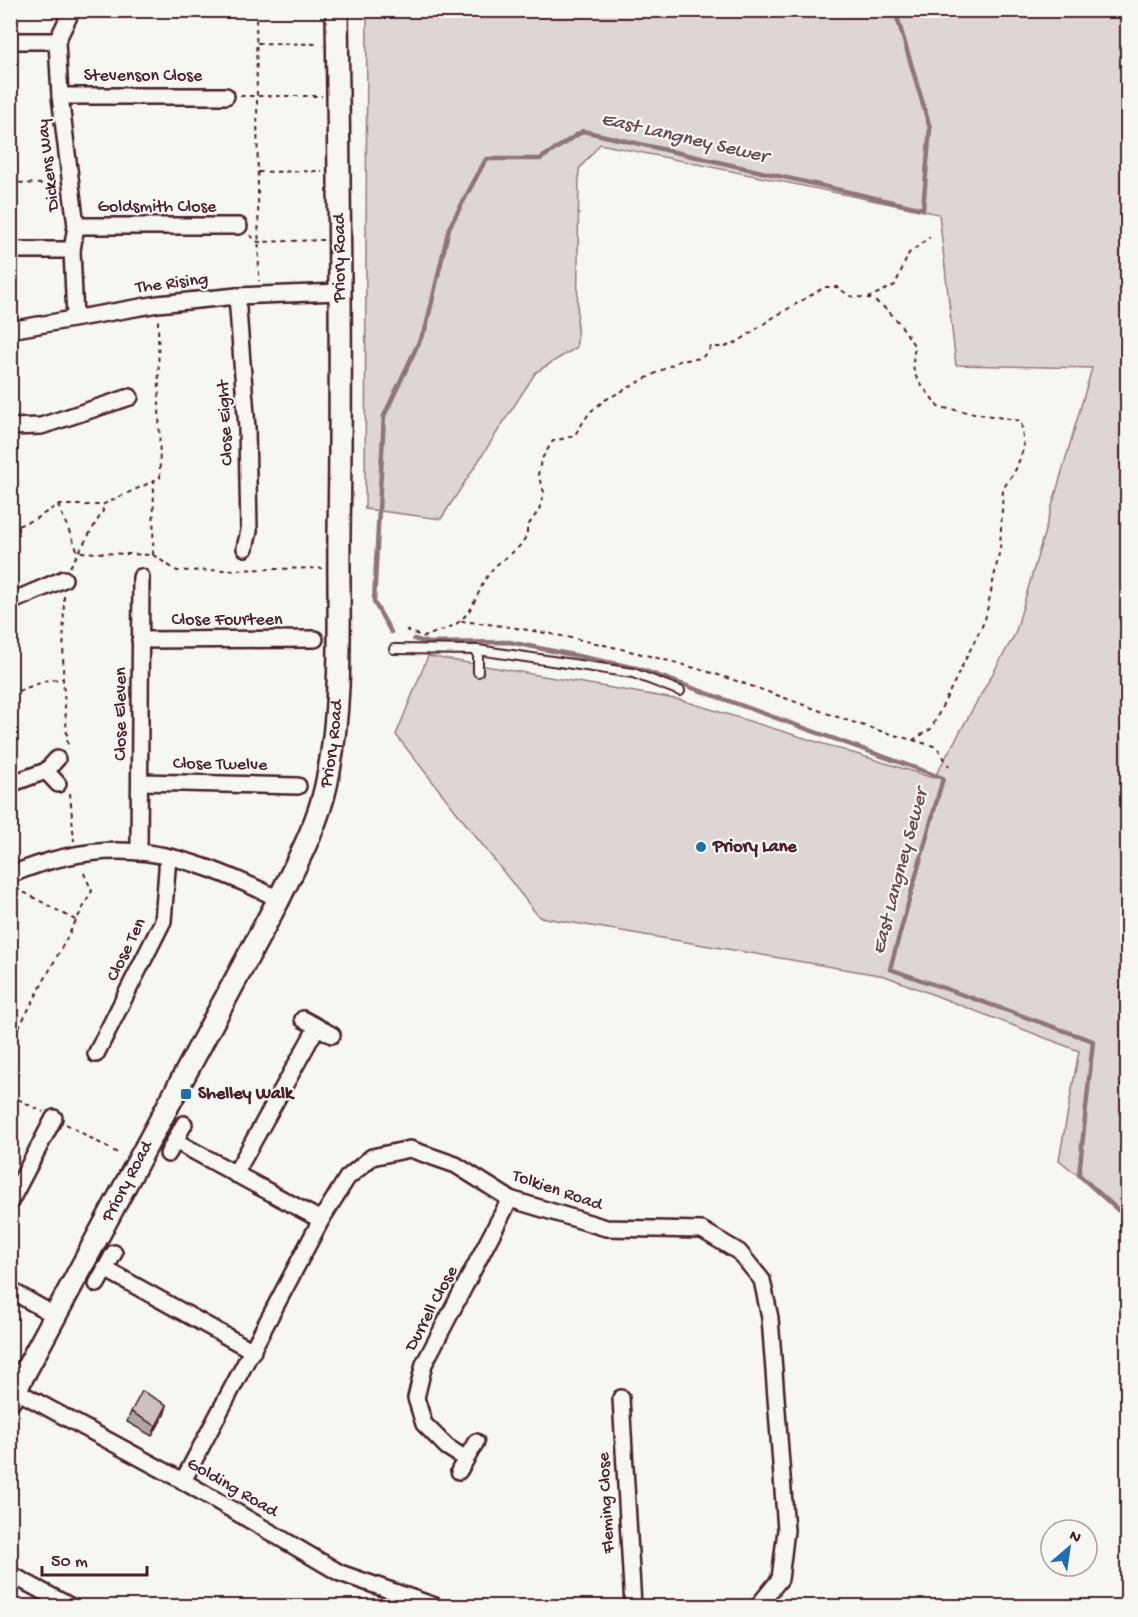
<svg xmlns="http://www.w3.org/2000/svg" width="1138" height="1617" font-family="'Gochi Hand',sans-serif">
<style>
.green{fill:#ddd6d5;stroke:#947a80;stroke-width:1.5}
.lines{fill:none;stroke-linecap:round;stroke-linejoin:round}
.stream{stroke:#8e747a;stroke-width:4.5}
.lane-casing{stroke:#4a1f2b;stroke-width:12}
.street-casing{stroke:#4a1f2b;stroke-width:20}
.secondary-casing{stroke:#4a1f2b;stroke-width:26}
.path{stroke:#4a1f2b;stroke-width:2;stroke-dasharray:4.5 4.5;stroke-linecap:butt}
.lane{stroke:#f6f6f2;stroke-width:8}
.street{stroke:#f6f6f2;stroke-width:15}
.secondary{stroke:#f6f6f2;stroke-width:21}
.wall{fill:#afa6a5;stroke:#4a1f2b;stroke-width:1.5}
.shaded-wall{fill:#8f8786;stroke:#4a1f2b;stroke-width:1.5}
.building{fill:#ccc1c0;stroke:#4a1f2b;stroke-width:1.5}
.poi-dot{fill:#1f6fb2;stroke:#f6f6f2;stroke-width:2}
.labels{text-anchor:middle;dominant-baseline:central;stroke-width:4.5;stroke-linejoin:round;paint-order:stroke}
.street-label{font-size:18px;fill:#4a1f2b;stroke:#f6f6f2}
.poi-label{font-size:18px;font-weight:bold;fill:#4a1f2b;stroke:#f6f6f2;text-anchor:start}
.water-label{font-size:20px;font-style:italic;fill:#6c4a52;stroke:#f6f6f2}
</style>
<rect width="100%" height="100%" fill="#f6f6f2"/>
<filter id="ink" filterUnits="userSpaceOnUse"><feTurbulence type="fractalNoise" baseFrequency=".0167" numOctaves="2"/><feDisplacementMap in="SourceGraphic" scale="12" xChannelSelector="R" yChannelSelector="G"/><feConvolveMatrix kernelMatrix="1 2 1 2 8 2 1 2 1" color-interpolation-filters="sRGB"/></filter>
<g filter="url(#ink)">
<polygon class="green" points="367,11 1127,11 1127,1212 1123,1212 1059,1160 1079,1051 885,976 539,917 396,735 428,656 681,700 934,778 1015,634 1092,368 956,365 939,214 600,144 579,169 577,347 536,372 441,519 365,509"/>
<g class="lines">
<g class="stream">
<polyline points="391,632 374,602 384,416 426,327 449,228 486,159 540,159 583,131 923,209 930,128 895,10"/>
<polyline points="414,639 428,643 509,642 637,668 943,778 890,969 1093,1041 1079,1175 1119,1211 1128,1213"/>
</g>
<g class="lane-casing">
<g id="lane">
<polyline points="394,649 478,650 478,672"/>
<polyline points="478,650 633,673 680,691"/>
</g>
</g>
<g class="street-casing">
<g id="street">
<polyline points="72,10 57,41 60,96 76,226 72,250 75,318"/>
<polyline points="10,41 57,41"/>
<polyline points="60,96 226,96"/>
<polyline points="76,226 239,226"/>
<polyline points="10,250 72,250"/>
<polyline points="237,296 247,428 249,531 245,548"/>
<polyline points="10,330 158,304 237,296 340,292"/>
<polyline points="10,427 41,426 130,397"/>
<polyline points="10,602 64,579"/>
<polyline points="140,640 315,639"/>
<polyline points="46,771 58,784"/>
<polyline points="141,782 298,786"/>
<polyline points="10,784 46,771 57,759"/>
<polyline points="139,850 141,577"/>
<path d="M 10,875 C 113,831 183,852 279,899"/>
<polyline points="303,1019 332,1035"/>
<polyline points="96,1054 163,921 168,857"/>
<polyline points="175,1141 321,1220"/>
<polyline points="168,1154 184,1124"/>
<polyline points="235,1174 317,1027"/>
<polyline points="10,1202 54,1118"/>
<polyline points="105,1269 253,1351"/>
<polyline points="97,1284 114,1253"/>
<polyline points="10,1290 56,1316"/>
<polyline points="15,1390 183,1481 340,1573 435,1606"/>
<polyline points="621,1398 633,1606"/>
<polyline points="466,1459 447,1447 424,1424 416,1398 424,1364 510,1199"/>
<polyline points="459,1471 476,1442"/>
<polyline points="183,1481 321,1220 347,1178 372,1157 410,1149 456,1165 510,1199 606,1228 702,1230 739,1252 762,1280 770,1318 786,1530 780,1579 758,1606"/>
<polyline points="10,1574 70,1606"/>
</g>
</g>
<g class="secondary-casing">
<g id="secondary">
<path id="s1" d="M 10,1400 L 279,899 C 297,862 317,826 326,786 C 344,703 338,616 339,533 C 342,358 339,185 337,10"/>
</g>
</g>
<g class="path">
<polyline points="256,10 259,281"/>
<polyline points="257,43 320,44"/>
<polyline points="240,96 322,96"/>
<polyline points="258,172 322,171"/>
<polyline points="10,182 56,185"/>
<polyline points="250,235 258,242 323,240"/>
<polyline points="58,505 78,552 153,555 177,571 322,568"/>
<polyline points="10,529 35,519 58,505 102,505"/>
<polyline points="153,555 154,480"/>
<polyline points="70,567 103,511 102,505 160,478 158,319"/>
<polyline points="64,596 63,679 68,749"/>
<path d="M 461,621 C 542,629 623,648 702,670 C 773,691 841,722 913,740 L 931,729 L 985,620 L 1000,549 L 1003,489 L 1016,469 L 1024,447 L 1021,421 L 938,407 C 922,382 908,380 915,347 C 902,326 890,307 868,298"/>
<path d="M 406,630 L 424,637 C 435,632 454,628 462,619 C 476,606 479,586 491,571 C 502,556 529,548 527,527 L 539,510 L 544,492 L 538,475 L 541,460 L 553,441 L 574,436 L 590,412 L 605,400 L 679,361 L 702,358 L 711,347 L 725,347 L 739,341 L 774,317 L 825,287 L 837,287 L 850,296 L 868,298 L 895,285 L 909,253 L 930,237"/>
<polyline points="10,694 48,680 63,679"/>
<polyline points="913,740 937,747 949,766"/>
<polyline points="70,793 74,841"/>
<polyline points="16,888 77,921"/>
<polyline points="10,1044 92,891 82,869"/>
<polyline points="10,1095 43,1112"/>
<polyline points="66,1124 121,1155"/>
</g>
<use href="#lane" class="lane"/>
<use href="#street" class="street"/>
<use href="#secondary" class="secondary"/>
</g>
<polygon class="wall" points="167,1405 164,1415 152,1436 127,1422 131,1412"/>
<polygon class="shaded-wall" points="167,1405 164,1415 152,1436 156,1426"/>
<polygon class="building" points="142,1391 167,1405 156,1426 131,1412"/>
</g>
<g class="poi-dot">
<circle cx="701" cy="847" r="6"/>
<rect x="180" y="1088" width="12" height="12" rx="3"/>
</g>
<g class="labels">
<g class="street-label">
<text x="143" y="76">Stevenson Close</text>
<text transform="translate(49 165) rotate(-97)">Dickens Way</text>
<text x="157" y="207">Goldsmith Close</text>
<text transform="translate(340 258) rotate(-90)">Priory Road</text>
<text transform="translate(172 284) rotate(-7)">The Rising</text>
<text transform="translate(226 423) rotate(-93)">Close Eight</text>
<text x="227" y="620">Close Fourteen</text>
<text transform="translate(121 714) rotate(-90)">Close Eleven</text>
<text stroke="none"><textPath href="#s1" startOffset="734">Priory Road</textPath></text>
<text transform="translate(220 765) rotate(1)">Close Twelve</text>
<text transform="translate(127 950) rotate(-64)">Close Ten</text>
<text stroke="none"><textPath href="#s1" startOffset="248">Priory Road</textPath></text>
<text transform="translate(557 1191) rotate(19)">Tolkien Road</text>
<text transform="translate(432 1309) rotate(-62)">Durrell Close</text>
<text transform="translate(232 1488) rotate(30)">Golding Road</text>
<text transform="translate(607 1503) rotate(-93)">Fleming Close</text>
</g>
<g class="poi-label">
<text x="713" y="847">Priory Lane</text>
<text x="198" y="1094">Shelley Walk</text>
</g>
<g class="water-label">
<text transform="translate(684 139) rotate(13)">East Langney Sewer</text>
<text transform="translate(901 872) rotate(-75)">East Langney Sewer</text>
</g>
</g>
<rect width="1138" height="1617" fill="none" stroke="#f6f6f2" stroke-width="36"/>
<rect x="18" y="18" width="1102" height="1581" fill="none" stroke="#4a1f2b" stroke-width="2" filter="url(#ink)"/>
<g transform="translate(1069 1548) rotate(29)"><circle r="28" fill="#f6f6f2" stroke="#b1a0a2" stroke-width="1.5"/>
<path d="M0-4.5L10 22L0 15L-10 22Z" fill="#1f6fb2"/>
<text y="-9" font-size="16" font-weight="bold" text-anchor="middle" fill="#4a1f2b">N</text>
</g>
<path d="M42 1566v9h105v-9" fill="none" stroke="#4a1f2b" stroke-width="3"/>
<text x="51" y="1566" font-size="18" fill="#4a1f2b" stroke="#f6f6f2" stroke-width="4.5" paint-order="stroke">50 m</text>
</svg>
